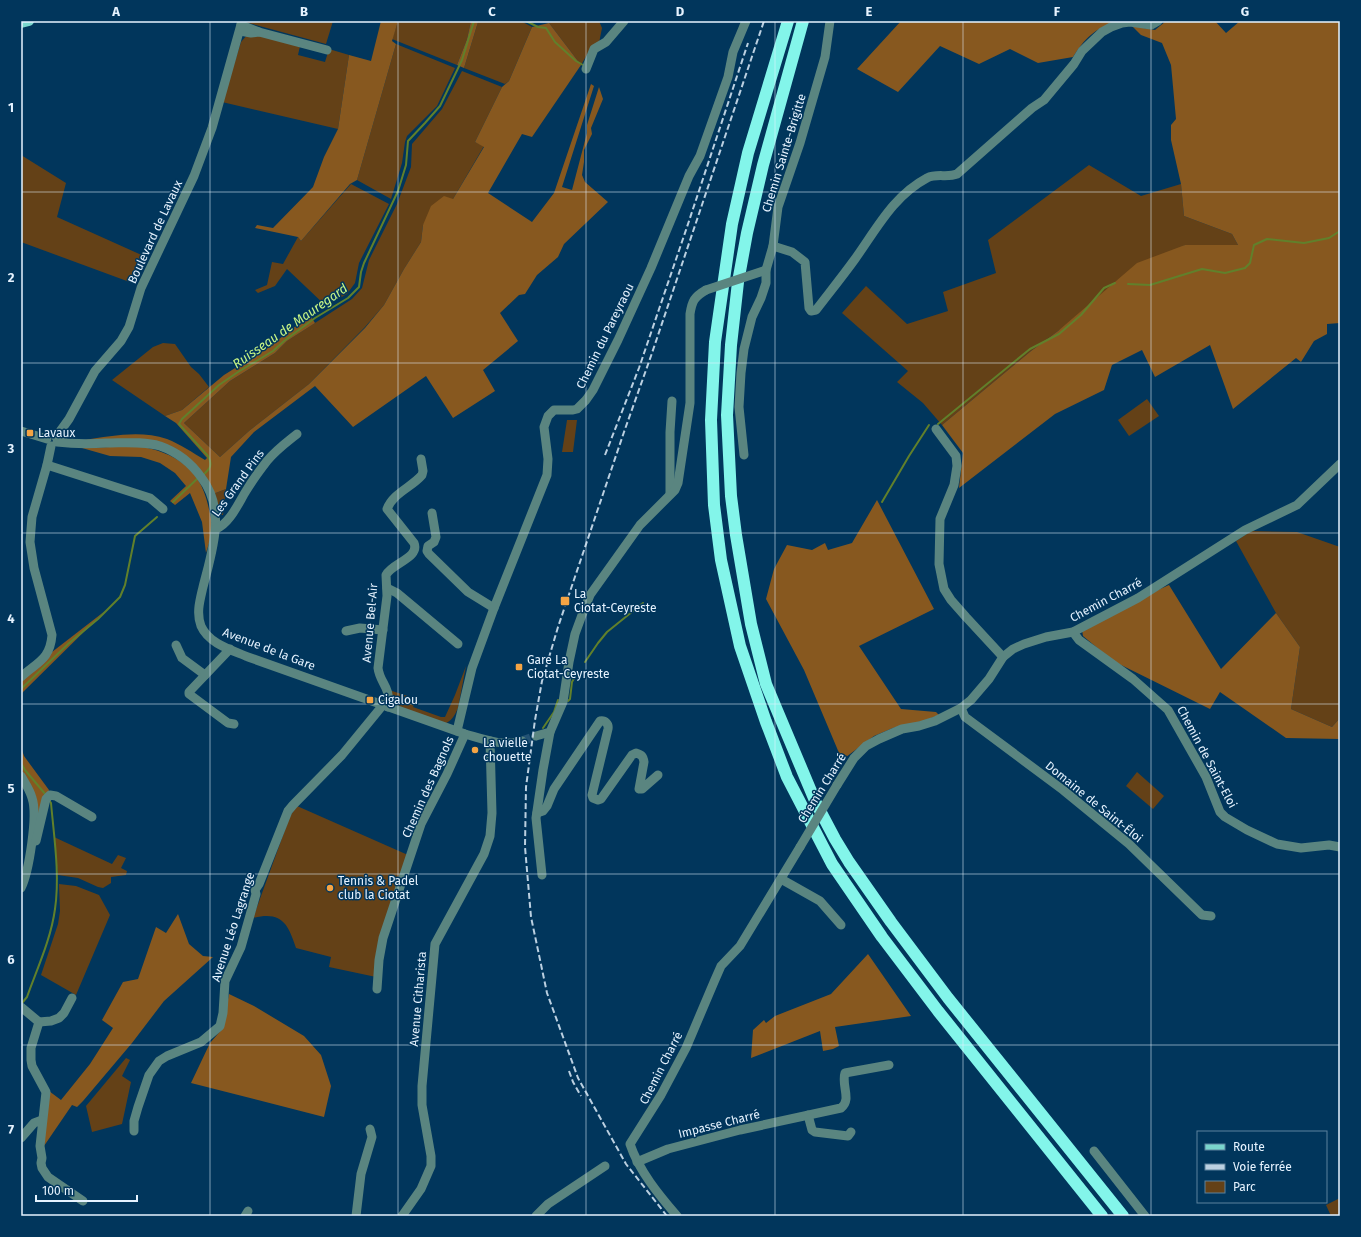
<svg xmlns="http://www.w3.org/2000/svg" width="1361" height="1237" font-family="'Fira Sans',sans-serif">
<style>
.green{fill:#644117}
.forest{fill:#87581f}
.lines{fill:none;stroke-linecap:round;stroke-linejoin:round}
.stream{stroke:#61802b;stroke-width:2}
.minor-tunnel{stroke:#235274;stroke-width:9;stroke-dasharray:9 4.5;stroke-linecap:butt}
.minor{stroke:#5a8580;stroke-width:9}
.major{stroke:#79d5cc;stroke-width:10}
.highway{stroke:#83f5ea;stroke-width:12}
.rail{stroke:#bbd0e1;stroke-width:2;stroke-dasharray:6 3;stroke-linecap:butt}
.minor-bridge{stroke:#5a8580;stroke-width:9}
.grid{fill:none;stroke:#e6f3ff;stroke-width:1;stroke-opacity:0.55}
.poi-dot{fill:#f4a444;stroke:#01365c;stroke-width:1.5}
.labels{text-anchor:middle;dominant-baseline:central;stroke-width:3;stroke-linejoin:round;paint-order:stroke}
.street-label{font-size:12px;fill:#e6f3ff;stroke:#01365c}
.poi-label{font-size:12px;fill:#e6f3ff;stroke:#01365c;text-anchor:start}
.water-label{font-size:13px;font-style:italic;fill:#c7f585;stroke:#01365c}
.neatline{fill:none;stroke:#e6f3ff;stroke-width:1.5}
.grid-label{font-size:13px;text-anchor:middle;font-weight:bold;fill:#e6f3ff}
</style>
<rect width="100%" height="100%" fill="#01365c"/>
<g class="green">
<polygon points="245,21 333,21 326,44 245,22"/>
<polygon points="398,21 471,21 467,39 457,65 392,39"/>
<polygon points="479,21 521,21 532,27 509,81 505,84 464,68 478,22"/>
<polygon points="553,21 599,21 602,28 599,43 591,48 581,65 549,23"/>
<polygon points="253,34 300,46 298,55 325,62 329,49 349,55 338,129 222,102 241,42 247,35"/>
<polygon points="396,44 455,68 437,106 407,136 405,142 402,163 391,199 357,180"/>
<polygon points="462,71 502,87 475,142 484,146 453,199 423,225 421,242 404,269 384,305 365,327 309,384 249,431 220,457 184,423 230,381 275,353 287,341 352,299 362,288 369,260 397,204 411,167 412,144 442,109"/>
<polygon points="21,155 66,183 57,217 146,257 135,284 21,242"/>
<polygon points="1089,165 1141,196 1181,184 1184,216 1232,234 1238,245 1185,245 1058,331 1031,351 942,425 923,403 897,382 908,371 842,313 866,286 907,324 948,311 943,292 996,273 988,240"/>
<polygon points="351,184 389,204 359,263 355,283 347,294 326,306 287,269 275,286 258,293 255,290 267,285 272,262 283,264 298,237 301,241"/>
<polygon points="163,343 175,344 191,367 199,374 209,387 182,410 165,416 112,380 153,347"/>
<polygon points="1147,399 1159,416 1129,436 1118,420"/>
<polygon points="567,420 577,420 573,452 562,452"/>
<polygon points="226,489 223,515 219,515 213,494"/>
<polygon points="1251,531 1297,532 1340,547 1340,718 1332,727 1291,709 1300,647 1276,613 1236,541"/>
<path d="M 466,666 L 458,708 C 455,715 452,721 444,724 L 398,708 L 393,703 L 389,690 L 417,699 L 413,707 L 441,717 L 445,717 L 455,695 Z"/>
<polygon points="1137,772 1164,796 1153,809 1126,786"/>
<path d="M 297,806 L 408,855 L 376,977 L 329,967 L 331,957 L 296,948 C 288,924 282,911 253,918 L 290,816 Z"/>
<polygon points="54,837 112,864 118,855 126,858 121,868 127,871 126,875 111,877 111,883 103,888 98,887 78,878 58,875"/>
<polygon points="59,884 76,886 99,895 110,915 76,995 41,975 58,924 60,911"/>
<polygon points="126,1058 130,1060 122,1076 131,1082 122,1124 92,1132 86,1106"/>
<polygon points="1340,1198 1340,1216 1331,1216 1326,1205"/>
</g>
<g class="forest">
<polygon points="381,21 398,21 392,41 396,44 357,180 350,184 301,241 298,237 255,228 257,225 273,228 313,187 324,157 338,129 349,55 371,61"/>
<polygon points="471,21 479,21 478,22 464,68 457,65 467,39"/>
<path d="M 901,21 L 1117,21 C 1093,30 1086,37 1073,57 L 1038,63 L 1010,49 L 979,64 L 940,46 L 898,92 L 857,69 Z"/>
<polygon points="1166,21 1215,21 1226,33 1240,21 1340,21 1340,323 1327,324 1327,334 1314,341 1301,362 1296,358 1233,409 1210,345 1155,377 1142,350 1112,365 1104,390 1055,414 959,488 963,453 942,425 1031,351 1058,331 1137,263 1185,245 1238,245 1232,234 1184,216 1181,184 1171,140 1171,125 1176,119 1171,65 1162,43 1141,35 1132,26 1155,30"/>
<path d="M 549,23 L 581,65 L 532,137 L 522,134 L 488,193 L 532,222 L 554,193 L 591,84 L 594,86 L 562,187 L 572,190 L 587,133 L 587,125 L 599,87 L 603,99 L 591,128 L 592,134 L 584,150 L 584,162 L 582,175 L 585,182 L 608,202 L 564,244 L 558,257 L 537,275 L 525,294 L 519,295 L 500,313 L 518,341 L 483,370 L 495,391 L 453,418 L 426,376 L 353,427 L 315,386 L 254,432 L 231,457 L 226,489 L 213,494 L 167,447 L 84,440 C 112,436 140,430 167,439 C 180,444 193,453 205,460 L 207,458 L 176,423 L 165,416 L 182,410 L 224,375 L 269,347 L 310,315 L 315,323 L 287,341 L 275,353 L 230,381 L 184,423 L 220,457 L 249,431 L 309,384 L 365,328 L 384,305 L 404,269 L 421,242 L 423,225 L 431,206 L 444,196 L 453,199 L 484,147 L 475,142 L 502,87 L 509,81 L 532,27 Z"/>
<path d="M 139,446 C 175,453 200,468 208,505 C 210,513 212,522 212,530 C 212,537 208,546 206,553 L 202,522 L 190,493 L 175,505 L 170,501 L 186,486 L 175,473 L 160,463 L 141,457 L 110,456 L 82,448 Z"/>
<polygon points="877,500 934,609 859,646 901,709 936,712 939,715 923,721 893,728 874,736 842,760 804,670 766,599 774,569 787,545 812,550 825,543 828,550 852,543"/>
<polygon points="1169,585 1221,669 1276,613 1300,647 1291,709 1332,727 1340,718 1340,739 1286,738 1220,692 1210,709 1113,661 1083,636 1082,630 1149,594"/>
<polygon points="105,611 21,694 21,683 22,681 52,652"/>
<polygon points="21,747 24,756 49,790 45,804 38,815 33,793 21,768"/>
<polygon points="178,914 189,944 203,956 213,957 164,1001 132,1043 83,1101 77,1107 72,1105 44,1146 49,1091 61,1100 90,1064 113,1028 102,1020 123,982 138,979 156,927 166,933"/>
<polygon points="868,954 911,1016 835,1027 839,1046 833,1049 823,1051 820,1031 751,1058 753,1030 764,1020 766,1023 775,1016 831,994"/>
<polygon points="229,994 254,1006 304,1036 321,1055 331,1086 324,1117 191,1083 210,1043 223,1028"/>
</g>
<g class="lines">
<g class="stream">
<polyline points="526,21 538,27 546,28 555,42 576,61 583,65"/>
<polyline points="1128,284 1150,285 1202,269 1225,273 1245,268 1250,263 1254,245 1267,239 1304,243 1329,238 1340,231"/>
<polyline points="938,424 1030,349 1059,334 1081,315 1104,288 1115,283"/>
<path d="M 203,475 C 210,469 213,465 208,456 L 179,424 L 182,419 L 219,385 L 238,372 L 273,351 L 284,341 L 315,318 L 348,298 L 359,287 L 361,272 L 364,263 L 398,191 L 406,165 L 408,141 L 425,123 L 440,106 L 462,60 L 474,21"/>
<polyline points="173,502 199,477"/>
<polyline points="882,502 909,456 929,425"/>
<polyline points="585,662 598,643 607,632 643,603"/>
<polyline points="21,689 68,644 98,619 120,597 125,585 135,536 157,517"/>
<polyline points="568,701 570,699 572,682 578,671"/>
<polyline points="543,728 554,712 558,700"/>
<polyline points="21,763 25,770 46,795"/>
<path d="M 22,1003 L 27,997 C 37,969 51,939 55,909 C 60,875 54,837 51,803 L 49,800"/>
</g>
<polyline class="minor-tunnel" points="522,741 536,736"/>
<g class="minor">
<polyline points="240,31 251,33 259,32 241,25"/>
<polyline points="259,32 327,50"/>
<polyline points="586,69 594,49 606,42 624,21"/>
<path d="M 773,246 L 792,252 L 805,262 L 809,308 L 811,311 L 816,310 C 829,293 842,277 855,259 C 876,230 893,196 927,178 C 937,173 947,178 957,174 L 1032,108 L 1044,100 L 1074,64 L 1082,51 L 1102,32 L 1111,27 L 1122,23 L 1130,22 L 1151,25 L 1158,21"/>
<polyline points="936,429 956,456 957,466 954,485 940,519 939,564 944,589 951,600 966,617 1003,657"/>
<polyline points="21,431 47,439"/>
<polyline points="56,437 69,419 95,371 121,341 129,327 141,288 194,176 212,128 242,21"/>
<path d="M 57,442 C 74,444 90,444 106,443 C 124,443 143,441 160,446 C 177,452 191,463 201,477 C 227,510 212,551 203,587 C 200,600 196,613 201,626 C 209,644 232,650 248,657 L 465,734 C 483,739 503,747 522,741"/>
<polyline points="744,455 739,407 741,373 744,349 752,317 761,298 766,283 766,270 773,246 778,207 800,143 825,57 830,21"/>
<polyline points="47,465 150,498 163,509"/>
<polyline points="670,494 670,432 672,401"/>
<polyline points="432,513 436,537 434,542 428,546 427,551 429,554 468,592 494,608"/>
<path d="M 216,529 C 230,523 238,504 246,491 C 252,481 260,470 267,461 C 276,450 287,442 297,434"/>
<polyline points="387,588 397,593 458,644"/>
<polyline points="346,631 360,628 383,630"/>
<polyline points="1073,632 1079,640 1133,679 1168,710 1206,777 1220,812 1225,817 1247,830 1277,844 1301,848 1329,845 1340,847"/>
<polyline points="176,645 182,658 205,675"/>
<polyline points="230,649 189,692 189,694 228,723 234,724"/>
<path d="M 21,677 C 37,662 50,660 52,635 L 34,568 L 30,542 L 32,517 L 47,465 L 51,446"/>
<path d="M 388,707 C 391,686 380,684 378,668 L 387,596 L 386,575 C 392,563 420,558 414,543 L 387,509 C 393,493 412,487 422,475 L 423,471 L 421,459"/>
<polyline points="961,708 965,717 1063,790 1129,844 1202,915 1211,916"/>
<polyline points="457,731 472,668 494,608 547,475 548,459 544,427 548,416 554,410 573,410 577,409 586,400 593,390 618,340 651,268 689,176 700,156 728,77 733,52 746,21"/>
<path d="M 536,736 L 550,732 L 563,702 L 569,662 L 575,634 L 582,615 L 590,595 L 640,525 L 675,490 L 678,483 L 690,403 L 690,314 C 692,301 694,297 706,290"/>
<path d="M 21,776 C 25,783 30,790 32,798 C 38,815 29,872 21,888"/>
<polyline points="837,785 854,758 866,746 879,739 902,729 919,726 935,721 961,708 971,700 989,679 1003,657 1013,649 1024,644 1046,637 1073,632 1138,598 1245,530 1297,505 1340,464"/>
<path d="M 537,813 L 543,811 L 547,806 L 554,789 L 600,721 C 605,720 609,724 608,729 L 592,795 L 593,798 L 598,800 L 601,799 L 632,755 L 636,753 C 642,755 643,756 644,762 L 639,789 L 642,789 L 658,775"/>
<polyline points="36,841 46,799 50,795 56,796 92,817"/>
<polyline points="542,875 536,818 543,770 550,732"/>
<polyline points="781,879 820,901 841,925"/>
<polyline points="377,989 379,960 383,938 421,824 447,774 465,734"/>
<polyline points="21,1007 39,1022 51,1021 59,1018 64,1013 72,998"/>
<polyline points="39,1022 31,1048 31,1060 32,1066 46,1092 40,1146 42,1158 41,1163 42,1168 48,1177 83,1201"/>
<polyline points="808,1115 812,1130 815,1132 848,1136 851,1132"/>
<polyline points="134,1131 134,1121 138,1107 149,1075 159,1061 167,1056 201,1042 220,1026 223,1013 225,981 241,947 256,894 255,890 259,884 288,811 293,805 342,755 383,705"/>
<polyline points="21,1138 34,1123 42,1120"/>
<polyline points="1094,1151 1145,1216"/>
<path d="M 637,1162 L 668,1149 L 740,1130 L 841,1108 C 852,1100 841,1085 845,1073 L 889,1065"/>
<polyline points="245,1216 248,1211"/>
<polyline points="356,1216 361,1174 372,1137 370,1129"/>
<polyline points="402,1216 421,1189 431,1166 431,1156 422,1105 422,1086 435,944 484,854 490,836 492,813 490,741"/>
<polyline points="536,1216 548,1204 605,1166"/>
<path d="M 677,1216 C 659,1195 639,1171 630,1144 L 661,1095 L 686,1048 L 714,982 L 721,966 L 740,946 L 800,847"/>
</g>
<polyline class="major" points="21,23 29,21"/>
<g class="highway">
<polyline points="788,21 748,153 732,224 715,342 711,420 714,505 721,560 740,646 766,722 787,777 832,864 882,937 938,1011 1102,1216"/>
<polyline points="803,21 763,165 747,233 738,282 731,345 727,415 731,496 736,535 751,624 766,684 816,803 835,839 849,862 891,922 948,998 1123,1216"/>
</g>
<g class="rail">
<polyline points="605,455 639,368 687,227 748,43"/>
<polyline points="569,1071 573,1082 581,1096"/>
<polyline points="667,1216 626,1164 578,1078 547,993 531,917 525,847 526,787 535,720 542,681 558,627 624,432 651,356 764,21"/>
</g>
<g class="minor-bridge">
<polyline points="706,290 766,270"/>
<polyline points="800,847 837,785"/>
</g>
</g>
<path class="grid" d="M 210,21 L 210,1216M 398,21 L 398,1216M 586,21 L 586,1216M 775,21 L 775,1216M 963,21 L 963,1216M 1151,21 L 1151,1216M 21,192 L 1340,192M 21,363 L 1340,363M 21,533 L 1340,533M 21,704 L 1340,704M 21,874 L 1340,874M 21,1045 L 1340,1045"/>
<g class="poi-dot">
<rect x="26" y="429" width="8" height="8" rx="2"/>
<rect x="560" y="596" width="10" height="10" rx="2"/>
<rect x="515" y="663" width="8" height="8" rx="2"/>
<rect x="366" y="696" width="8" height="8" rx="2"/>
<circle cx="475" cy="750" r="4"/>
<circle cx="330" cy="888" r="4"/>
</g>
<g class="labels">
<g class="street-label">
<text transform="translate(784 153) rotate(-73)">Chemin Sainte-Brigitte</text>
<text transform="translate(155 232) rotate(-65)">Boulevard de Lavaux</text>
<text transform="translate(605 336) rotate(-64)">Chemin du Pareyraou</text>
<text transform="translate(238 483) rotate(-54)">Les Grand Pins</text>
<text transform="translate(1106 600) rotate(-28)">Chemin Charré</text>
<text transform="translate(370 623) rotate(-85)">Avenue Bel-Air</text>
<text transform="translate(269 649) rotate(21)">Avenue de la Gare</text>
<text transform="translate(1207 757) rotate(62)">Chemin de Saint-Eloi</text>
<text transform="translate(428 787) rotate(-66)">Chemin des Bagnols</text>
<text transform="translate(822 788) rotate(-58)">Chemin Charré</text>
<text transform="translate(1094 802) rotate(39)">Domaine de Saint-Éloi</text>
<text transform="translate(233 927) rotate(-72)">Avenue Léo Lagrange</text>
<text transform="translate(418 999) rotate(-85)">Avenue Citharista</text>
<text transform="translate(661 1068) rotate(-63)">Chemin Charré</text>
<text transform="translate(719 1124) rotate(-14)">Impasse Charré</text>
</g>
<g class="poi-label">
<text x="38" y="433">Lavaux</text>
<text x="574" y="594">La<tspan x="574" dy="14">Ciotat-Ceyreste</tspan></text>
<text x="527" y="660">Gare La<tspan x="527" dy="14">Ciotat-Ceyreste</tspan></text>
<text x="378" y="700">Cigalou</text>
<text x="483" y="743">La vielle<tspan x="483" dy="14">chouette</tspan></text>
<text x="338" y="881">Tennis &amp; Padel<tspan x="338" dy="14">club la Ciotat</tspan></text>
</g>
<g class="water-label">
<text transform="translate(290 326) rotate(-35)">Ruisseau de Mauregard</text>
</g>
</g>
<rect width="1361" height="1237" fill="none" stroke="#01365c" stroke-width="44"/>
<rect x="1197" y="1131" width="130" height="72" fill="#01365c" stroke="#5d829d"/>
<rect x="1205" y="1144" width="20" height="6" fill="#79d5cc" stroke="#5d829d"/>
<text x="1233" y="1151" font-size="12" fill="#e6f3ff">Route</text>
<rect x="1205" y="1164" width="20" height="6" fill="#bbd0e1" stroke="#5d829d"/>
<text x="1233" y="1171" font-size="12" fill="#e6f3ff">Voie ferrée</text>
<rect x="1205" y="1181" width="20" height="12" fill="#644117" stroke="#5d829d"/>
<text x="1233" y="1191" font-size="12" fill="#e6f3ff">Parc</text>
<path d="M36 1195v6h101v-6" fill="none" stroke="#e6f3ff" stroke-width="2"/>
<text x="42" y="1195" font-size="12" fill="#e6f3ff" stroke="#01365c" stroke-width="3" paint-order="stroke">100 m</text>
<rect x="22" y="22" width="1317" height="1193" class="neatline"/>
<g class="grid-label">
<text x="116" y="16">A</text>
<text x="304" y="16">B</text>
<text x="492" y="16">C</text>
<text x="680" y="16">D</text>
<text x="869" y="16">E</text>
<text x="1057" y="16">F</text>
<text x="1245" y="16">G</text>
<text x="11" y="112">1</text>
<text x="11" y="282">2</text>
<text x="11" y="453">3</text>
<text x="11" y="623">4</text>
<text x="11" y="793">5</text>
<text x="11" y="964">6</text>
<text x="11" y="1134">7</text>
</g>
</svg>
